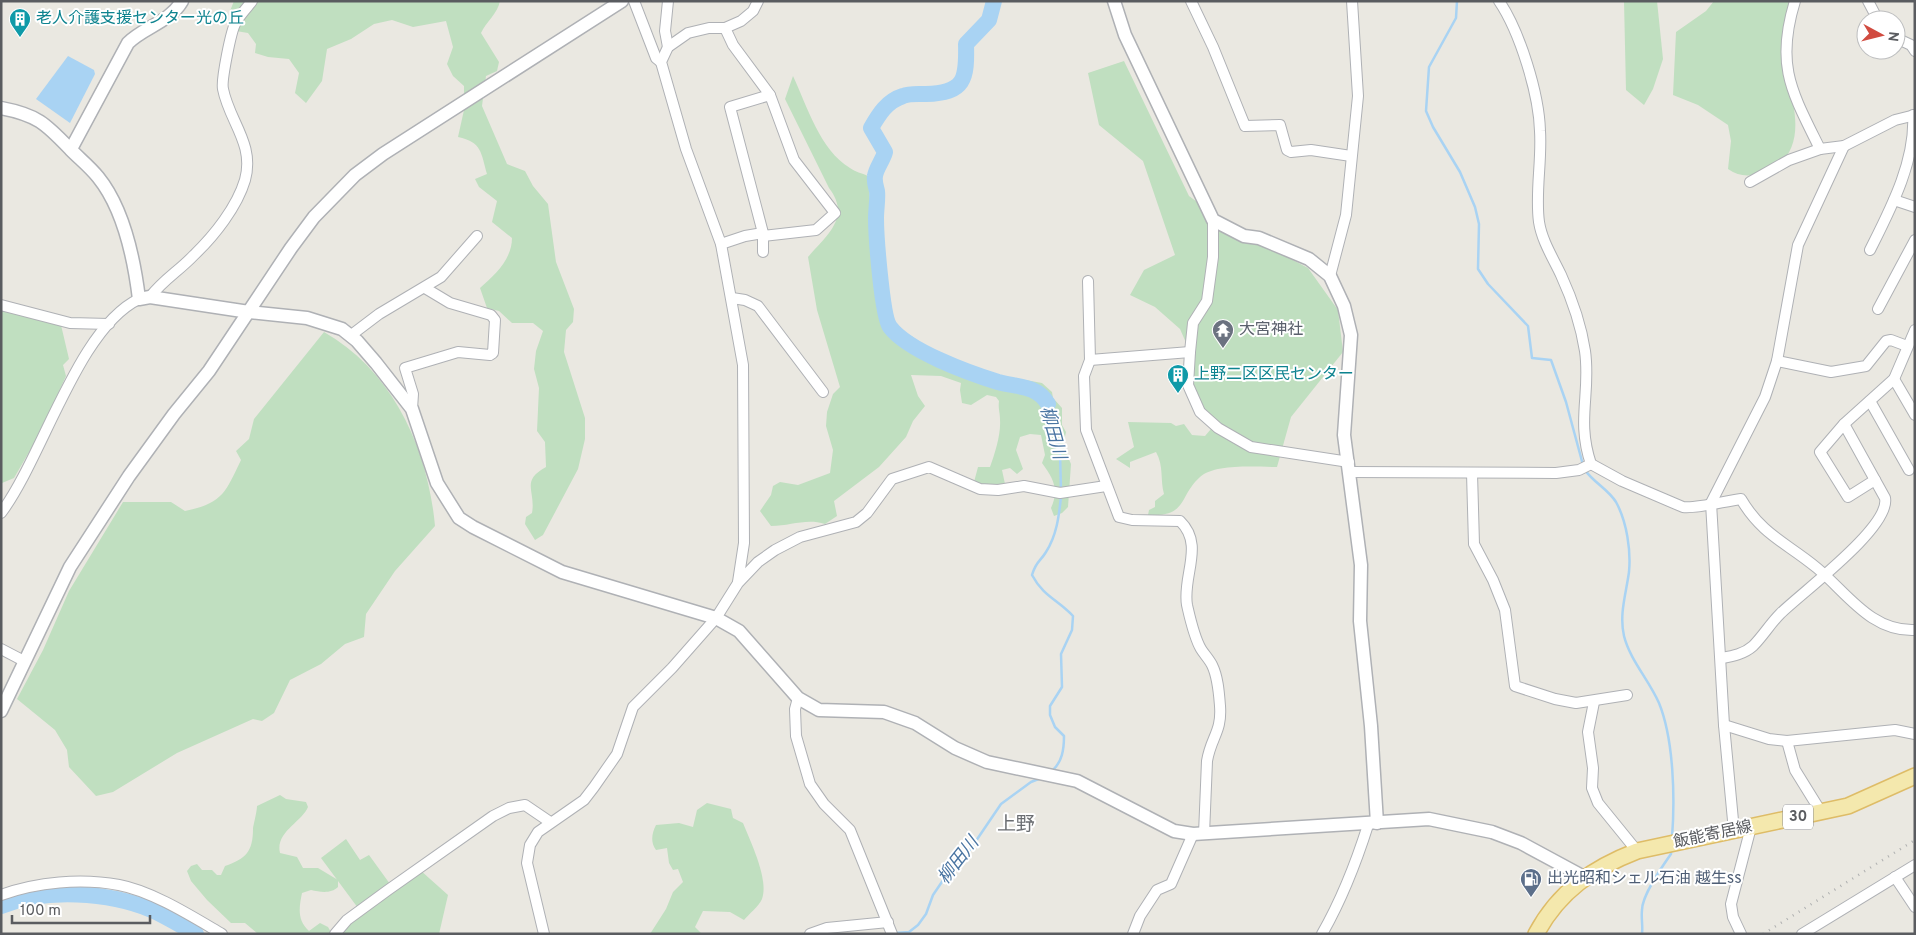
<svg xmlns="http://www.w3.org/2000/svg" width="1916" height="935" font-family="Overpass,'Noto Sans JP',sans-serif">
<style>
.green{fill:#c0dfc0}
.water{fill:#a9d3f3}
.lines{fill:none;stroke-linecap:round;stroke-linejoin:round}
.stream{stroke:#a9d3f3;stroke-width:2.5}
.river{stroke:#a9d3f3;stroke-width:16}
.minor-casing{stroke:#afb1b5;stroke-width:12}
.tertiary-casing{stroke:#afb1b5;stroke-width:15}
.primary-casing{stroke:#debc67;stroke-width:18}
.minor{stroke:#fff;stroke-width:10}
.tertiary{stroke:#fff;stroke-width:12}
.primary{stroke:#f4e8ad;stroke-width:15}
.rail{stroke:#afb0b0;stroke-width:2.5;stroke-dasharray:1 6;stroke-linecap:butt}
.labels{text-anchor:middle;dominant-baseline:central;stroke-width:4;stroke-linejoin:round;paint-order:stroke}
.shield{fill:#fff;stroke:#8c8d90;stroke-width:1}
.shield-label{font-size:15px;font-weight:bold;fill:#5a5c60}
.culture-label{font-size:16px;fill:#0d838f;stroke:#fff;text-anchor:start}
.worship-label{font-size:16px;fill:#5b616d;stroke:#fff;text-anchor:start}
.street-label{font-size:16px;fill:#5a5c60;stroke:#fff}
.service-label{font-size:16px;fill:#4e5e75;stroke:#fff;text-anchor:start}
.water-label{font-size:18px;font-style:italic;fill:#4a75a2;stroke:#fff}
.quarter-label{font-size:19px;fill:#6b6e72;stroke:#fff}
</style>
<rect width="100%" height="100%" fill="#eae8e1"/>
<g class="green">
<path d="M 234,1 L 500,1 C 498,13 486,22 481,33 L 499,62 L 497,71 L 486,76 L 482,106 L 507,164 L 525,171 L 533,186 L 548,204 L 556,262 L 574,309 L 573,322 L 566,330 L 564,352 L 585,418 L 585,439 L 578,469 L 543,535 L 535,540 L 525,524 L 526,517 L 532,513 C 536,491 520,481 546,467 L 545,442 L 537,431 L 539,388 L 534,369 L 536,351 L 543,331 L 533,323 L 512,323 L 499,311 L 487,308 L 480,288 C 495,275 512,259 512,238 L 492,222 L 497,201 L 479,187 L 475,179 L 487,174 C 481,153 482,142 458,137 L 464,110 L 464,86 L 453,76 L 447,64 L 453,47 L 446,21 L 413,27 L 392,20 L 374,24 L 351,39 L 327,49 L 322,81 L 306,103 L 295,93 L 299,73 L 289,59 L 268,57 L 255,53 L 256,44 L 248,33 L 230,30 L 230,11 Z"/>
<polygon points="1624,1 1657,1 1663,59 1653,89 1644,105 1626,90"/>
<path d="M 1714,1 L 1792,1 C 1790,22 1783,62 1786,81 C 1787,89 1791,96 1793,103 C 1799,133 1795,161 1764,172 C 1750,177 1740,177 1728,169 L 1731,141 L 1728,125 L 1698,105 L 1673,95 L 1676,32 L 1706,11 Z"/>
<path d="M 1124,61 L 1189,196 L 1234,229 L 1308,268 L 1338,310 L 1343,352 L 1291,417 L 1277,467 C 1258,467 1215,463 1200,477 C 1178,497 1188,517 1148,515 L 1149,510 L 1155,507 L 1155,501 L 1164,494 C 1160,480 1164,466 1156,452 L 1130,462 L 1130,468 L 1116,459 L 1134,447 L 1128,422 L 1171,423 L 1176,426 L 1184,424 L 1192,435 L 1205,436 L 1216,423 L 1204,413 L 1192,387 L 1195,363 L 1180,329 L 1155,307 L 1130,295 L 1144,270 L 1175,255 L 1143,161 L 1099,125 L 1088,73 Z"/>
<path d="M 793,76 C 807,106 820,150 850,168 C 855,172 862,173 868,176 L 877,293 L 884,326 L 893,335 L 902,331 L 913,337 L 930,351 L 958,361 L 974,378 L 987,381 L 1004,376 L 1042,383 L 1052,392 L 1053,398 L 1062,408 L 1062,425 L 1066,432 L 1063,446 L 1071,464 L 1068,507 L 1062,513 L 1054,516 L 1051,508 C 1059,490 1054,479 1042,463 L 1045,455 L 1041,435 L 1030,434 L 1020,437 L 1016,450 L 1023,469 L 1017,474 L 1010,468 L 1002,470 L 1005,484 L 995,487 L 974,482 L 978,467 L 990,467 C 995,453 1001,434 1000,420 C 1000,412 998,409 999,401 L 996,397 L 987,395 L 971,405 L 962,403 L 960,390 L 961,383 L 941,376 L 911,375 L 918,396 L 925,406 L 913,421 L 906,437 L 879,467 L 834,501 L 837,516 L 825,524 C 806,518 791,526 771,526 L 760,511 L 771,495 L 773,486 L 780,482 L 798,485 L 830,473 L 833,450 L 826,426 L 827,412 L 833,394 L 840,387 L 817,310 L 808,257 C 828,234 851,217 829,188 L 785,99 Z"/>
<polygon points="12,310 61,325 69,359 63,365 66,376 40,433 14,478 2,483 1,311"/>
<path d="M 324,332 C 393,371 428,449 435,526 L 395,571 L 366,614 L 364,637 L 345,644 L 321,664 L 290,680 L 274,713 L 262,721 L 253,719 L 177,753 L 113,792 L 96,796 L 69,767 L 67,750 L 55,730 L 17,699 L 43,650 L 69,591 L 123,502 L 171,502 L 185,511 C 223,503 225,493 241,460 L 236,451 L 249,439 L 254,419 Z"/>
<path d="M 280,795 L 286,799 L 306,802 L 308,807 C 302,822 275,832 280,853 L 297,857 L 303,868 L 318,868 L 338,880 L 338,887 C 331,894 320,892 311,890 L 302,893 C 299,908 297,920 309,931 L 320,923 L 328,927 L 332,934 L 258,934 L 245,923 L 231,923 L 207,900 L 191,881 L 187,871 L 191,866 L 197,864 L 202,870 L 212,870 L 217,875 L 221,875 L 225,866 C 246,859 253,851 253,829 C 253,826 257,812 257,806 Z"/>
<path d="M 707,803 L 731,809 L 733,818 L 743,823 C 751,843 769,879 762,899 C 759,906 749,914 744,920 L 730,912 L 703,911 L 695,927 L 702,934 L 650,934 L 666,909 L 673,892 L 683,882 L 678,869 L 673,870 L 669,863 L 667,848 L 656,850 C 650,842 652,833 656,825 L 679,823 L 693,827 L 697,810 Z"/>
<polygon points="346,839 360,860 369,855 390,884 358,908 321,858"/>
<polygon points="420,870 448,895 439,934 339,934 346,925"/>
</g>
<polygon class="water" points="68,56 94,70 95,74 70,123 36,99"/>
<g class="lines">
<g class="stream">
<polyline points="1457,1 1456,18 1429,67 1426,111 1433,127 1460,172 1475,207 1479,224 1478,269 1488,284 1528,326 1532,358 1551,360 1566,402 1583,465"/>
<polyline points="1048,404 1060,452 1061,491"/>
<path d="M 1585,470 C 1593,482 1608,489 1616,502 C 1627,522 1631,551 1629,572 C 1626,594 1619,614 1624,636 C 1630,660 1649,680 1659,703 C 1674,740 1675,799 1672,838"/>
<path d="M 1052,771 C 1062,762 1064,750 1064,736 L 1055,727 L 1050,715 L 1050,706 L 1062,687 L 1061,654 L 1072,630 L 1073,616 C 1058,600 1043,596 1032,575 C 1036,561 1040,562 1046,552 C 1057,535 1059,515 1061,497"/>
<polyline points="895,933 909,932 918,925 926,914 933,895 950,870 961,863 1001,804 1031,782 1041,778"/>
<path d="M 1642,934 C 1643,925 1641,919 1642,910 C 1642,895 1662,867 1671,854 L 1671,849"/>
</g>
<g class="river">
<path d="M 994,1 L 989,20 L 966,44 C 967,79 965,93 926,94 C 919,94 910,93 903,96 C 887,101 879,114 871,128 L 885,152 C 883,160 876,168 875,176 C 874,182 876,186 877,191 C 878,199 876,209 876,218 C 876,235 882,317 890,327 C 908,351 969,373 998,382 C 1017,387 1037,385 1048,404"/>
<path d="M 1,906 C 45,888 109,892 152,910 C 167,917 182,926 196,934"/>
</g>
<g class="minor-casing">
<g id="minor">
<polyline points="634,1 656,58 661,62"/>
<polyline points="1191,1 1213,47 1245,126 1280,125 1287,150 1291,152 1311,150 1351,156"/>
<path d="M 1499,1 C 1520,32 1539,94 1540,131 C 1542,161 1535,193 1539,222 C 1542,241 1553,258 1561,275 C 1572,299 1581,325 1585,351 C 1591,393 1576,420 1591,464 L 1622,481 L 1683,507 C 1696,509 1725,501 1741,499 C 1762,535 1787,543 1817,568 C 1847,593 1871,632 1915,630"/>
<path d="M 1795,1 C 1775,66 1792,92 1820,149"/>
<polyline points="1868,1 1878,20"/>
<polyline points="725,28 733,45 770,95"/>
<polyline points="1896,38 1911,45 1915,51"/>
<polyline points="668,47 665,31 668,1"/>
<polyline points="1750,182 1789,160 1820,149 1844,146 1895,120 1915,115"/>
<polyline points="1894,200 1915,207"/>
<polyline points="1213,220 1213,257 1207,301 1193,323 1190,352 1188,385 1200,412 1218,428 1251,447 1349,462"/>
<polyline points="721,244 745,236 763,233"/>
<path d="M 1870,250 C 1890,210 1916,161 1913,115"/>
<polyline points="763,252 763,233 730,107 770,95 794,160 835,213 816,230 763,236"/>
<polyline points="1330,276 1346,215 1358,96 1352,1"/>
<path d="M 1088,281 L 1090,360 L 1084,376 L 1086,430 L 1119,517 L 1132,520 L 1180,521 C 1205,545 1182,576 1187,605 C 1190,618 1194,637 1201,649 C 1204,654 1209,659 1212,665 C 1218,677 1219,693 1220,706 C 1222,732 1211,737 1207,761 L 1204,834"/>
<path d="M 150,297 C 164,279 179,271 194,255 C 214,236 237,207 245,180 C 255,144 229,121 223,89 C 221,81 231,30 236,22 C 240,15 247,8 252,1"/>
<polyline points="732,298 745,300 758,306 823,392"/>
<polyline points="1,305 70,323 109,324"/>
<polyline points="1878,309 1915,240"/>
<polyline points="350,336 379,314 441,277 477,236"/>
<polyline points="1090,360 1190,352"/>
<polyline points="1777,361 1831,372 1866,366 1886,341 1891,340 1907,346"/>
<polyline points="1894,379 1915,415"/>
<polyline points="1870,401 1909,470"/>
<polyline points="412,409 413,394 405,368 458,352 490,355 493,353 495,320 491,315 450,303 425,288"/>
<polyline points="1350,472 1556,473 1579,470 1591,464"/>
<polyline points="1472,473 1474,544 1493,580 1505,610 1515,686 1555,699 1576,703 1627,695"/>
<polyline points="1875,480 1848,497 1820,452 1844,424 1894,379 1915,330"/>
<path d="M 1,513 C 43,457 78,328 139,299"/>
<polyline points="738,582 744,543 743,365 721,244 686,149 661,62 668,47 688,33 709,28 725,28 741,21 753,11 758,1"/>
<polyline points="1,649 24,661"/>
<path d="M 1722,658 C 1733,656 1744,654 1753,646 C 1763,636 1770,624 1780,614 C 1801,593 1891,527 1885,498 L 1844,424"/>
<polyline points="798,698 795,709 796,736 810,784 824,804 850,830 892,934"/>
<polyline points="1594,702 1588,732 1593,768 1592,788 1598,803 1637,851"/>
<polyline points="1724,725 1769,739 1787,741 1895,730 1915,734"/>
<polyline points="1787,741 1795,770 1821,812"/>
<polyline points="1734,831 1724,725 1711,503 1765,397 1777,361 1798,245 1844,146"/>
<polyline points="1895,877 1915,907"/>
<path d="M 1,895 C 37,882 81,878 119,885 C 152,891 193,917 222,934"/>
<polyline points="335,934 347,920 388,890 493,816 509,808 525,805 550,822"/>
<polyline points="544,934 527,863 530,845 538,832 584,800 594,787 617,754 633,707 672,668 716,618 738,583 758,562 775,550 800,537 856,522 867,513 892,479 929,467 980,489 998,490 1024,486 1060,493 1106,486"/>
<polyline points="810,934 827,928 888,922"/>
<polyline points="1133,934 1140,916 1157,890 1171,884 1193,834"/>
<path d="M 1322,934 C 1342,899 1356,863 1368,825"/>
<polyline points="1741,934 1733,917 1731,904 1751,827"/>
<polyline points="1802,934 1915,865"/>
</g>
</g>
<g class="tertiary-casing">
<g id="tertiary">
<polyline points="1114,1 1125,35 1213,220 1244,236 1259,238 1309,259 1330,276 1344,306 1351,335 1344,435 1361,565 1360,621 1371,726 1377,823"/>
<path d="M 1,108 C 38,115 46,124 71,150 C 80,159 90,167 98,177 C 124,209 134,258 139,299 L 150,297 L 249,312 L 307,318 L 342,329 L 357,341 L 376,363 L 412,409 L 437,483 L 459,518 L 473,527 L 562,572 L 716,618 L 739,631 L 798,698 L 819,710 L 884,712 L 915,723 L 955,748 L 987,762 L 1077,781 L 1174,831 L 1193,834 L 1429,819 L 1492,832 L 1521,843 L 1584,877"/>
<path d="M 71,149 L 128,43 C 144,27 170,22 182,1"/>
<polyline points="1,711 70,567 129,476 174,414 209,371 291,248 314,217 355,175 383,154 622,1"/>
</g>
</g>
<g class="primary-casing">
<path id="primary" d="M 1536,934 C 1559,891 1593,868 1637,851 L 1848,806 L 1915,776"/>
</g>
<use href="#minor" class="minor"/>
<use href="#tertiary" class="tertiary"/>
<use href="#primary" class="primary"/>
<polyline class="rail" points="1763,934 1915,840"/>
</g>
<defs>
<g id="building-pin" transform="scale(1.125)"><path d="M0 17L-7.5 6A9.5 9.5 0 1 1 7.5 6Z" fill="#0f9aa8" stroke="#fff"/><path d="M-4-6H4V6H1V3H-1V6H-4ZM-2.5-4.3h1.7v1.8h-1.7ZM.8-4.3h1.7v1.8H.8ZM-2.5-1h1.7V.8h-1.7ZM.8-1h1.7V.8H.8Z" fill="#fff"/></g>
<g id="temple-pin" transform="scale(1.125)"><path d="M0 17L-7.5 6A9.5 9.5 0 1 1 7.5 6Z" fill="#6b7280" stroke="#fff"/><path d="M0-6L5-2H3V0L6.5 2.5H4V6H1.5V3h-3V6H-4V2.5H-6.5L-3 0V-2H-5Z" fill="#fff"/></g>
<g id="fuel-pin" transform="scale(1.125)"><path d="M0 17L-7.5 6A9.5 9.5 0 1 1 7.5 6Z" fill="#5c6f8a" stroke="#fff"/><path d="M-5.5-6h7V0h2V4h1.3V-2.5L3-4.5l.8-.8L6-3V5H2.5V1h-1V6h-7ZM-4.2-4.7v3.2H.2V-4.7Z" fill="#fff"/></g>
</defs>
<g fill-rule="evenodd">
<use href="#building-pin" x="20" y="19"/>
<use href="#temple-pin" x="1223" y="330"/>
<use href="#building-pin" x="1178" y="375"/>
<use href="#fuel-pin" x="1531" y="879"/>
</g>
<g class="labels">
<rect class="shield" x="1783" y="804.5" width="30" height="25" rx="4"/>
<g class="shield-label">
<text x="1798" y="817">30</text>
</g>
<g class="culture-label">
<text x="36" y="19">老人介護支援センター光の丘</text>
<text x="1194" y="375">上野二区区民センター</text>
</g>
<g class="worship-label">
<text x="1239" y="330">大宮神社</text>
</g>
<g class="street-label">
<text transform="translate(1713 835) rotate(-12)">飯能寄居線</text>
</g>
<g class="service-label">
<text x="1547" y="879">出光昭和シェル石油 越生ss</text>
</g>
<g class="water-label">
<text transform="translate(1052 433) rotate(75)">柳田川</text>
<text transform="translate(959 861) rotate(-52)">柳田川</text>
</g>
<g class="quarter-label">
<text x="1016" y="825">上野</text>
</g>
</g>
<rect width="1916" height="935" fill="none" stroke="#5a5c60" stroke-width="5"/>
<g transform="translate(1881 35) rotate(97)"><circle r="24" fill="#ffffff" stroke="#bdbebf"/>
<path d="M0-4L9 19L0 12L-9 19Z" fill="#d14b40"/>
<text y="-8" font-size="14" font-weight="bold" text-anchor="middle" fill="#5a5c60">N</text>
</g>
<path d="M12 915v8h138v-8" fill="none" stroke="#5a5c60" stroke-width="2.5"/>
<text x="20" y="915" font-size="15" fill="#5a5c60" stroke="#ffffff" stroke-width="4" paint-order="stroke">100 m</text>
</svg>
